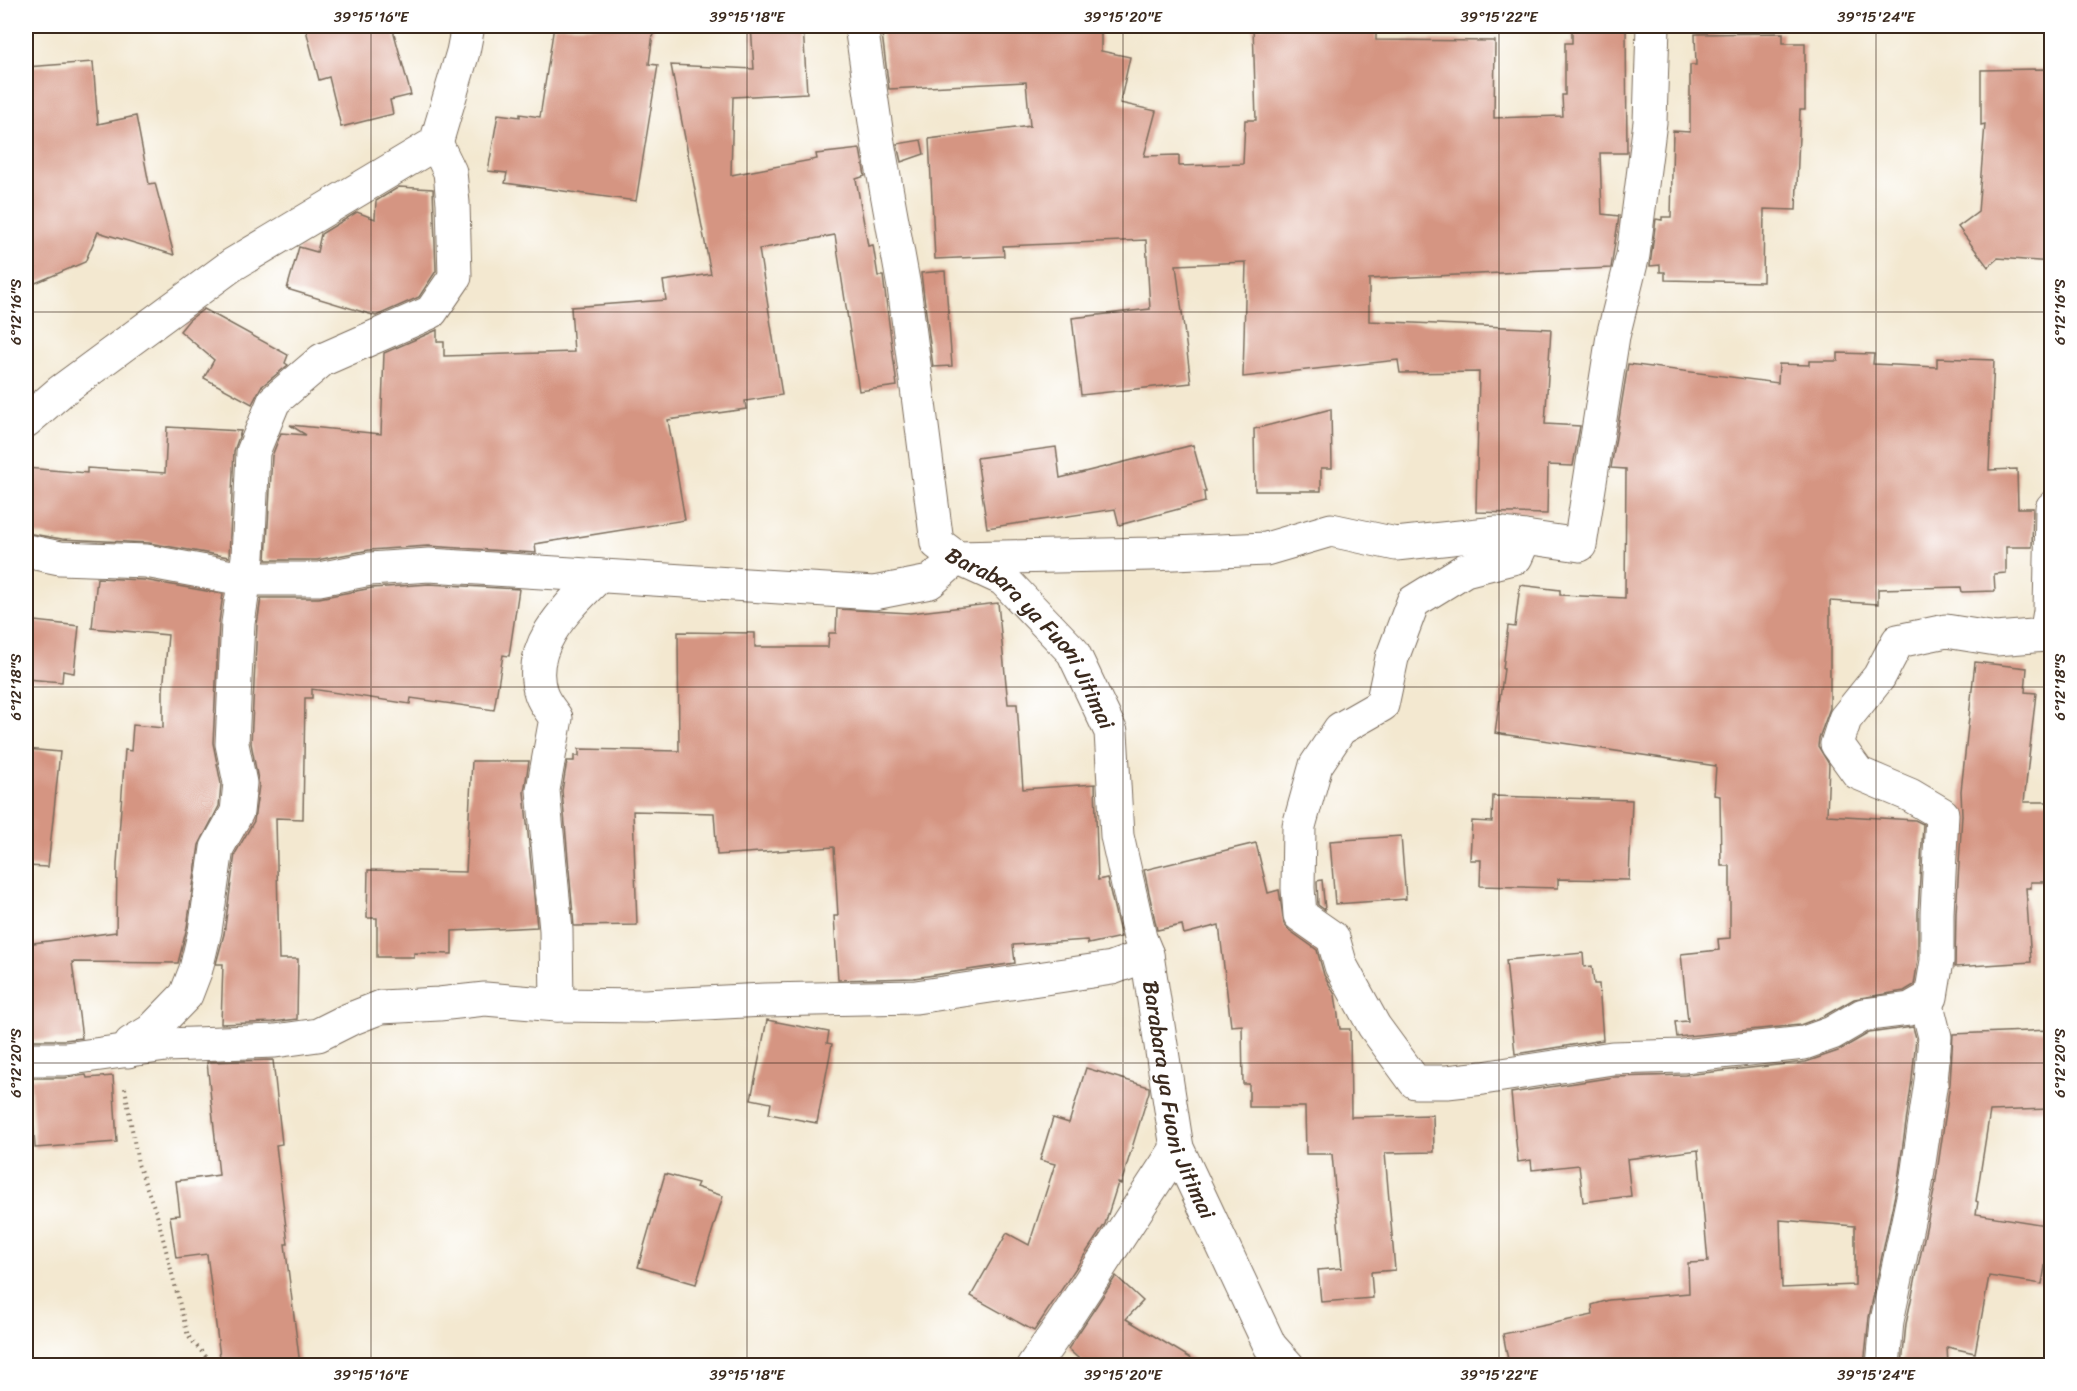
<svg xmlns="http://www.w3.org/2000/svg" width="2077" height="1391" font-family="Sriracha,sans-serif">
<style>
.building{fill:#d59582;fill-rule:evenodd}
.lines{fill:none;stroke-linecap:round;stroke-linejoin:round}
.street-casing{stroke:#7b6c5c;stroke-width:35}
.path{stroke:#7b6c5c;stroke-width:4;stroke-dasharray:1.5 4.5;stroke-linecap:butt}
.street{stroke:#fff;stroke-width:33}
.ticks{fill:none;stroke:#3b2a1e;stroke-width:1.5;stroke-opacity:0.45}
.labels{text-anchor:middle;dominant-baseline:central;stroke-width:6;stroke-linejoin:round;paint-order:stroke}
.street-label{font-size:22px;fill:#3b2a1e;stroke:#fff}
.neatline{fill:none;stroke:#3b2a1e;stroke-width:2}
.ticks-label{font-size:15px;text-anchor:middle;fill:#3b2a1e}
</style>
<rect width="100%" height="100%" fill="#fff"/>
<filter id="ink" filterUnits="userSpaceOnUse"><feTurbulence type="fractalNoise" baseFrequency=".0167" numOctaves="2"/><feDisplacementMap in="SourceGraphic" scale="12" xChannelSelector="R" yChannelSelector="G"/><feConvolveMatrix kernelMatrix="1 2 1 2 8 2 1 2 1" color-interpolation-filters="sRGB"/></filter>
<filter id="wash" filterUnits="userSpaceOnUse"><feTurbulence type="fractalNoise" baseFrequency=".008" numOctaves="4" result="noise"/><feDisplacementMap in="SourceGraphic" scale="24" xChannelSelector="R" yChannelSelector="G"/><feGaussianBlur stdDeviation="1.35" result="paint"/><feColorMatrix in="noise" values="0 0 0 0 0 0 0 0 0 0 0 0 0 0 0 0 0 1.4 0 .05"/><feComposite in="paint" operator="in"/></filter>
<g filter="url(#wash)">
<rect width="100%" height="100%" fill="#f3e8d0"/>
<g id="blocks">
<g class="building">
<polygon points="305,26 392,26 411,95 390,100 393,114 341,127 329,77 319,80"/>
<polygon points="554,26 654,26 649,64 658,65 636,201 505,183 507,173 488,171 498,114 520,117 520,114 540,117"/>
<polygon points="751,26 803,26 807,93 733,97 731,175 817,159 816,154 860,149 865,176 856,179 868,246 873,245 878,276 883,276 897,386 859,391 835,235 759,249 782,395 745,401 746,409 668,420 685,520 535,544 536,553 428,546 369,550 317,560 266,560 272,456 281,433 306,435 290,425 381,434 384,353 437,330 437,342 444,342 444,356 574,352 571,307 666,300 663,281 711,274 671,65 754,69"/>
<polygon points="881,26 1101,26 1101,51 1130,57 1120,103 1156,111 1144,156 1179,155 1179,166 1243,164 1245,120 1256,120 1253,26 1376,26 1376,40 1495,41 1494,118 1563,116 1562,95 1565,95 1565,43 1572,43 1572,26 1626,26 1627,153 1600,153 1602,214 1619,216 1611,268 1369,279 1369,321 1551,329 1545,424 1580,426 1573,466 1548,465 1547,514 1476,512 1479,372 1400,373 1398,360 1243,377 1246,262 1176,265 1191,383 1081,395 1072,318 1150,309 1146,240 1003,246 1004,256 935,259 929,139 1030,126 1026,82 889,89"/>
<polygon points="1783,33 1783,43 1805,43 1805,110 1800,110 1796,210 1764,209 1763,282 1665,280 1665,272 1660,272 1660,265 1650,266 1656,219 1662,220 1662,217 1671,217 1673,131 1690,132 1690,65 1696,65 1695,34"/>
<polygon points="93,62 98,124 136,116 149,184 155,183 174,255 98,232 85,262 33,284 26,266 26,67"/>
<polygon points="2049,69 2052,262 1998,258 1988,267 1958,227 1978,212 1985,124 1981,125 1981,70"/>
<polygon points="921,140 924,154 901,162 897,144"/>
<polygon points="399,187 433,189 436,271 419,297 376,316 287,289 299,247 317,252 321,234 357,212 375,219 376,201"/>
<polygon points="945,271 952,366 933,367 921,273"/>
<polygon points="204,309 288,355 285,363 288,365 261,387 252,404 204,378 214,360 180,331 189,320"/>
<polygon points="1838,353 1874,354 1873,364 1937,367 1937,358 1994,360 1989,470 2017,469 2018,508 2033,508 2032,547 2006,547 2006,573 1994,574 1995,591 1962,592 1961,587 1878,589 1878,604 1830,601 1830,708 1819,738 1818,746 1829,764 1827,815 1915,820 1923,824 1918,913 1918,959 1914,985 1904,991 1854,999 1824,1016 1800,1025 1677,1037 1675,1022 1688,1021 1681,954 1719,950 1718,939 1730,938 1730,866 1721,866 1720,796 1714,795 1716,766 1495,733 1504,669 1503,669 1508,626 1515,627 1520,585 1560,590 1560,595 1625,598 1626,469 1611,468 1628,364 1778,383 1779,364 1809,365 1809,361 1838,361"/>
<polygon points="1331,409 1332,468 1321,468 1321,491 1255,491 1254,429"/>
<polygon points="167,427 241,431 234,451 229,557 149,543 62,539 26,533 26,468 87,473 87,468 165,473"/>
<polygon points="1193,445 1206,492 1204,492 1205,502 1119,525 1115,509 987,528 977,458 1056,447 1060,478"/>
<polygon points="97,578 144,580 223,594 219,622 213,743 221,784 219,806 199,845 187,927 178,963 72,962 82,1038 64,1040 26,1040 26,944 116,932 117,864 125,750 131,751 133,725 163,728 163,691 168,635 92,628"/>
<polygon points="429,584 519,589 509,656 503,655 494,710 411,698 410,704 312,689 312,698 305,698 303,819 276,818 279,959 298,959 297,1019 273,1022 221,1024 223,964 216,964 224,934 235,854 254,821 259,785 251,743 257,625 261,598 319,598 372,588"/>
<polygon points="998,603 1008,704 1017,704 1023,789 1095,784 1098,880 1107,878 1121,937 1088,944 1087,940 1013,945 1015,963 914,978 838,980 834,916 838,916 834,847 717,855 714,813 633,811 637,925 574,926 562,791 567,761 574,761 574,756 579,756 579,749 679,751 678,632 755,633 755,647 828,647 829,633 836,633 837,609 910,613"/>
<polygon points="26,620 79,626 74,673 63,671 62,682 26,679"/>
<polygon points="1975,662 2027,668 2025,692 2036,693 2024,802 2052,802 2052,882 2031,882 2031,888 2026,888 2031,962 1955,967 1956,913 1962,815 1961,791"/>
<polygon points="26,749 60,752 48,867 26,866"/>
<polygon points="472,761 529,761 524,792 537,927 452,931 452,954 414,953 414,957 377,957 377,918 367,918 368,870 466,872"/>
<polygon points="1493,796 1632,800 1629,880 1558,879 1558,888 1480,886 1481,860 1470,860 1472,821 1492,822"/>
<polygon points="1401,836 1406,899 1335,904 1330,841"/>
<polygon points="1256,843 1268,893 1279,890 1284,924 1289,930 1317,950 1324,975 1335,995 1340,1029 1350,1029 1351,1117 1433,1115 1434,1152 1385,1153 1395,1270 1371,1272 1373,1298 1321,1302 1318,1270 1342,1268 1332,1154 1306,1154 1305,1107 1249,1107 1249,1084 1243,1084 1242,1025 1231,1026 1219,925 1184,934 1182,925 1157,930 1144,870"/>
<polygon points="1322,880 1325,910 1318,905 1317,881"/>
<polygon points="1583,953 1584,967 1592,966 1594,984 1599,984 1603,1040 1515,1054 1506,960"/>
<polygon points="767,1020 829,1032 827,1043 832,1044 817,1123 769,1114 771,1103 751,1099"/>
<path d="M 1913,1027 L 1916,1038 L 1912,1079 L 1898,1180 L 1869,1317 L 1864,1365 L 1509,1365 L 1503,1334 L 1593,1315 L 1592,1305 L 1609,1300 L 1689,1293 L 1688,1263 L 1708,1262 L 1698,1150 L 1627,1159 L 1631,1196 L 1583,1202 L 1579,1165 L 1532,1170 L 1531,1160 L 1518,1162 L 1511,1093 L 1614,1077 L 1685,1075 L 1806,1062 L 1838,1051 L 1869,1033 ZM 1780,1220 L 1855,1226 L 1855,1285 L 1782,1288 Z"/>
<polygon points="2052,1030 2052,1109 1990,1111 1976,1201 1978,1202 1976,1214 2052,1226 2042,1284 1989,1276 1975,1353 1947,1347 1948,1365 1902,1365 1906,1324 1935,1186 1950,1084 1953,1034"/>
<polygon points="273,1060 282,1144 276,1145 288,1244 285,1244 300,1365 221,1365 207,1254 176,1258 170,1216 180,1215 176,1181 219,1175 207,1062"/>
<polygon points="1086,1068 1149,1087 1149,1092 1121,1184 1118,1183 1105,1224 1034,1331 971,1296 1007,1233 1029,1245 1055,1164 1040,1160 1053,1118 1069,1123"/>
<polygon points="86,1075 87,1078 113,1076 117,1142 35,1148 30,1078 65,1078"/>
<polygon points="665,1174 698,1183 696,1187 723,1196 696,1284 638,1267"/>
<polygon points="1116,1276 1143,1301 1126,1319 1202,1365 1086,1365 1068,1349"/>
</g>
</g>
</g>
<g filter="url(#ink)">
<use href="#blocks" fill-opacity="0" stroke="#7b6c5c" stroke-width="1.5"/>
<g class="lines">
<g class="street-casing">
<g id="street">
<path id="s1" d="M 861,26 L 878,143 L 904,287 L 937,543 L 957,558 L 1003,579 L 1073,652 L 1111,732 L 1117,836 L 1140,938 L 1147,955 L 1177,1148 L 1270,1346 L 1288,1366"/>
<polyline points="26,421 61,391 232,265 436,143 463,52 468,26"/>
<polyline points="1525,537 1516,557 1465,570 1413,602 1392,658 1382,705 1340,729 1316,765 1299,826 1298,888 1300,915 1333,938 1341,966 1374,1026 1415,1082 1447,1082 1483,1078 1612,1058 1683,1056 1804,1043 1832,1033 1863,1015 1910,1009 1931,997 1937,961 1937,913 1942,814 1910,795 1858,773 1837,744 1845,719 1879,677 1898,641 1946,631 1996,639 2046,635 2050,611 2052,508"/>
<polyline points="26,551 60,558 146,561 243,579 319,579 370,569 429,565 874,593 930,582 957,558 1151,554 1266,549 1331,530 1396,544 1497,533 1580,545 1613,336 1633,255 1650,122 1653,26"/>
<path d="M 557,1005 L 556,930 L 543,790 L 556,718 C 551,711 544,703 541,694 C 525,646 568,607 599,576"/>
<polyline points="128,1051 131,1043 151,1031 186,995 196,969 205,931 217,848 237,812 240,783 232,744 235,679 238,623 248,557 253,452 274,401 322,360 431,312 455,277 453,203 450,172 436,143"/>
<polyline points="26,1059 65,1059 166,1045 275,1041 318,1035 348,1020 381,1007 439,1004 485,999 557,1005 645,1006 764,1000 916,997 1112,968 1147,955"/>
<polyline points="1033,1366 1063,1323 1177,1148"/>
<polyline points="1883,1366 1887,1321 1916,1183 1931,1081 1935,1037 1926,1001"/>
</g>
</g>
<polyline class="path" points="125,1088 138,1164 157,1215 188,1336 214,1366"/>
<use href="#street" class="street"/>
</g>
</g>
<path class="ticks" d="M 371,26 L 371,1366M 747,26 L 747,1366M 1123,26 L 1123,1366M 1499,26 L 1499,1366M 1876,26 L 1876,1366M 26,312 L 2052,312M 26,687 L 2052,687M 26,1063 L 2052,1063"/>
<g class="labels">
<g class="street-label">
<text stroke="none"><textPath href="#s1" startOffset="660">Barabara ya Fuoni Jitimai</textPath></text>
<text stroke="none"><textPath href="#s1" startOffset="1164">Barabara ya Fuoni Jitimai</textPath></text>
</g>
</g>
<rect width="2077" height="1391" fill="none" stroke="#fff" stroke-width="66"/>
<rect x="33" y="33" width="2011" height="1325" class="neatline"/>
<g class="ticks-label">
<text x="371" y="22">39°15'16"E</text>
<text x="747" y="22">39°15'18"E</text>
<text x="1123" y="22">39°15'20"E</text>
<text x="1499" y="22">39°15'22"E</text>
<text x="1876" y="22">39°15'24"E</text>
<text transform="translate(16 312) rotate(-90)" y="5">6°12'16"S</text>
<text transform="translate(2060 312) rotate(-90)" y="5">6°12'16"S</text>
<text transform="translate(16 687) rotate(-90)" y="5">6°12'18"S</text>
<text transform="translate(2060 687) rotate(-90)" y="5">6°12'18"S</text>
<text transform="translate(16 1063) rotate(-90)" y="5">6°12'20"S</text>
<text transform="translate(2060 1063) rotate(-90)" y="5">6°12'20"S</text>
<text x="371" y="1380">39°15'16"E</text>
<text x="747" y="1380">39°15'18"E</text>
<text x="1123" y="1380">39°15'20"E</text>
<text x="1499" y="1380">39°15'22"E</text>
<text x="1876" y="1380">39°15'24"E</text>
</g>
</svg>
